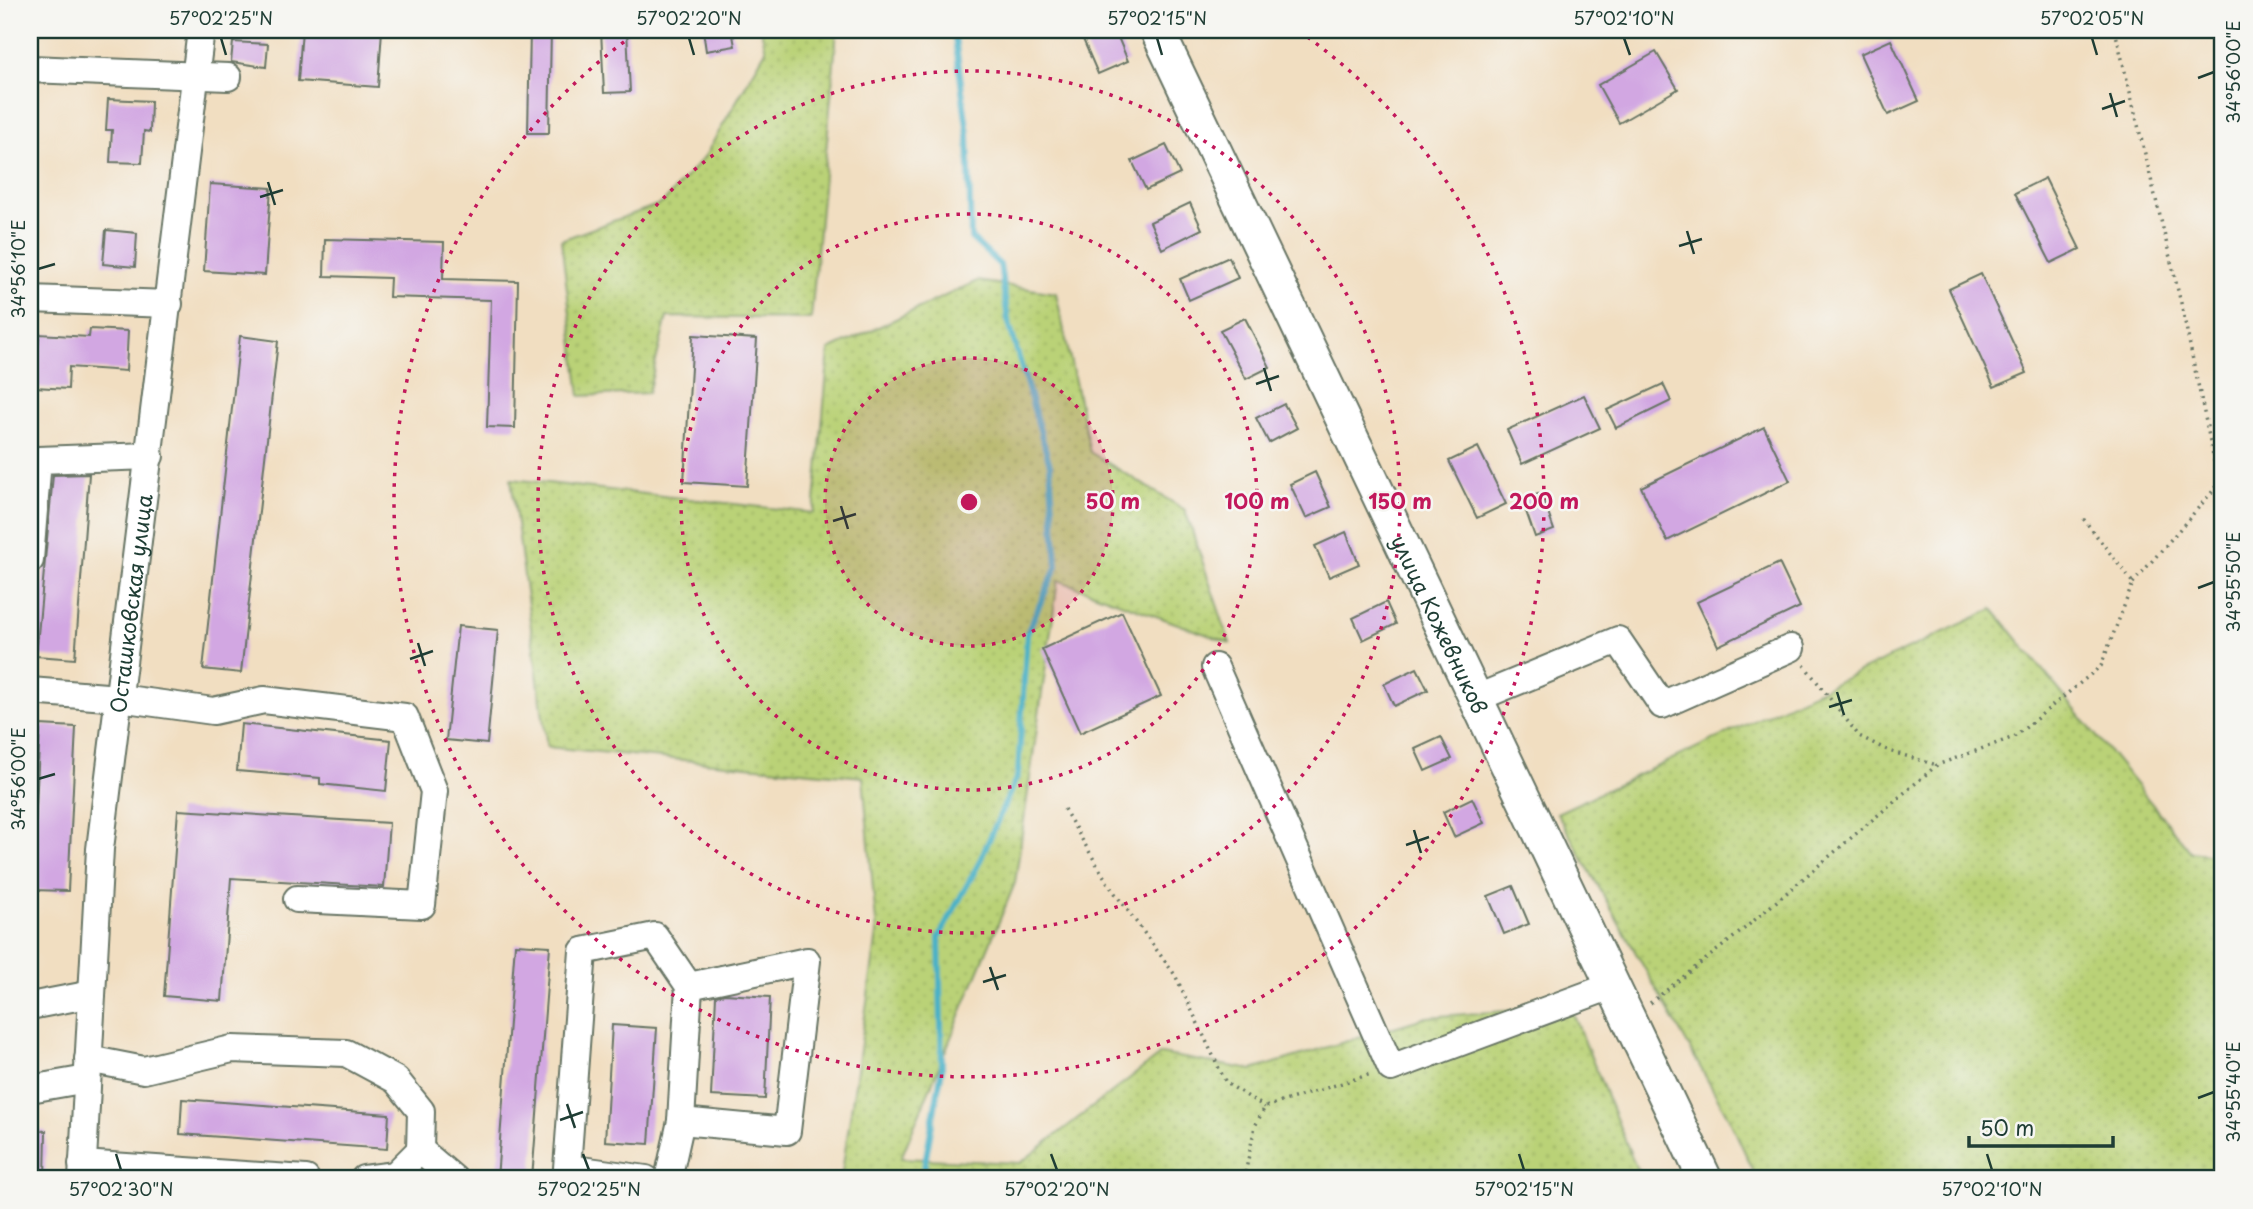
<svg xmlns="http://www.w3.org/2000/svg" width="2253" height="1209" font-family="'Playpen Sans',sans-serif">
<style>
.green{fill:url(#green-dots);stroke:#6c8856;stroke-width:2}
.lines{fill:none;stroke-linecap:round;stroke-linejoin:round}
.stream{stroke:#48b1c7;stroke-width:6}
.building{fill:#d2a7e2}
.minor-casing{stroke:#687565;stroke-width:30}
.major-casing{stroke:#687565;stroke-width:37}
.path{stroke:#687565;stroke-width:3.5;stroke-dasharray:2 5;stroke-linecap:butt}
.minor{stroke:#fff;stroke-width:26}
.major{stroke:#fff;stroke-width:33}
.ticks{fill:none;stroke:#1f3d34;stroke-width:2.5}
.ring{fill:none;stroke:#c2185b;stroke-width:3.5;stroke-dasharray:3.5 7}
.labels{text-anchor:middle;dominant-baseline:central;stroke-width:5;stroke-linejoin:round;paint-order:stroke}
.street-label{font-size:21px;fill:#1f3d34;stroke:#f6f6f2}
.centre{fill:#c2185b;stroke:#f6f6f2;stroke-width:3.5}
.ring-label{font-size:21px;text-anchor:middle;font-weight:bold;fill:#c2185b;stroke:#f6f6f2;stroke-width:5;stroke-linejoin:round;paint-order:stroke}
.neatline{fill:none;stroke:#1f3d34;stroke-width:2.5}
.ticks-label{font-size:18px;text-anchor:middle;fill:#1f3d34}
</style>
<defs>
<pattern id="green-dots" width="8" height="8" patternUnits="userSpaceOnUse" patternTransform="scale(1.75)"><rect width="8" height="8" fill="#bad277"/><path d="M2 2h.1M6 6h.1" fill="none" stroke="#9fb568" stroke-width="1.8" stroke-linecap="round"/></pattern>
</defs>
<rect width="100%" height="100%" fill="#f6f6f2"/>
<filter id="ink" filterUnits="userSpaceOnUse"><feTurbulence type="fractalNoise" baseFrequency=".0143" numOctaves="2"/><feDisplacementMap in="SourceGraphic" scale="14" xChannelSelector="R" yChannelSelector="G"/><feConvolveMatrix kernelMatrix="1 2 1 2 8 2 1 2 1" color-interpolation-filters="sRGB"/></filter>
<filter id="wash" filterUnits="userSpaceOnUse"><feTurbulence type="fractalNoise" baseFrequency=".00686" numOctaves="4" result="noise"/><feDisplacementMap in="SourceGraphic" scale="28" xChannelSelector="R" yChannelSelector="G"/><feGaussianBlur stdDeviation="1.57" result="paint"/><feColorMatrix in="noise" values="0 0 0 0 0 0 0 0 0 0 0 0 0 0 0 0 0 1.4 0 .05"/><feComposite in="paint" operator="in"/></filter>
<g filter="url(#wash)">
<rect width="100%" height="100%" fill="#f1dec1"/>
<g class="green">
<polygon points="761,30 837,30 811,319 667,317 648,393 580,396 561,240 663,203 705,156 766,50"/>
<polygon points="977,281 1056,293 1090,452 1185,510 1230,643 1058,580 1015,883 901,1158 1020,1163 1161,1054 1252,1070 1427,1017 1570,1006 1641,1179 841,1179 877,934 863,777 547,747 511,479 814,513 829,350"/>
<polygon points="1993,609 2191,852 2223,856 2223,1179 1757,1179 1730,1120 1557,813"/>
</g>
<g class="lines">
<polyline class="stream" points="922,1179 942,1069 939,937 978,865 1018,774 1027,633 1057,566 1050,465 1008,320 1000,265 971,238 968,135 954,30"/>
</g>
<g id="blocks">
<g class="building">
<polygon points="302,30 382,30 378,87 298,81"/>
<polygon points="530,30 551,30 549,133 528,133"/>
<polygon points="601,30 627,30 630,92 604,93"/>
<polygon points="703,30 732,30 735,46 706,51"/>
<polygon points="1079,30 1115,30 1128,61 1098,74"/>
<polygon points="1891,40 1919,101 1888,115 1860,54"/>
<polygon points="233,42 268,44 266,67 231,62"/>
<polygon points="1656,52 1678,89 1619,123 1598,85"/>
<polygon points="108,99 151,101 150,132 144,131 142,163 110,162 112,130 106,130"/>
<polygon points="1166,145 1180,174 1146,190 1132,161"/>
<polygon points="2045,178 2080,249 2051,263 2015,193"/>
<polygon points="210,184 271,188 265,275 204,271"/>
<polygon points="1190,203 1202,229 1162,249 1150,222"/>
<polygon points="106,230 137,233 135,267 103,264"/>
<polygon points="325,239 444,242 443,279 518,281 515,428 487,427 491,300 389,297 390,278 324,276"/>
<polygon points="1229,257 1238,278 1189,300 1180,279"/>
<polygon points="1981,274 2027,373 1994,387 1949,289"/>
<polygon points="1245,318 1270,367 1246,379 1220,330"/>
<polygon points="90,329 128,331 126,371 69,367 68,389 35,387 39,334 89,337"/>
<polygon points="693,335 757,339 747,486 684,482"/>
<polygon points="240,336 278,341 241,673 203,669"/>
<polygon points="1663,384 1671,401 1616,428 1607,410"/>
<polygon points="1584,395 1600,428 1522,464 1507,430"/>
<polygon points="1284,404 1297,428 1269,443 1256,418"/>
<polygon points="1764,427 1790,481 1667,541 1641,487"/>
<polygon points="1478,447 1506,504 1477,518 1449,461"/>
<polygon points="1315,472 1331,507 1306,518 1290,484"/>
<polygon points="89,474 75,659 36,656 53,475"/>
<polygon points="1541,493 1554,530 1535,537 1522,500"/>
<polygon points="1346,532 1359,564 1329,577 1315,546"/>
<polygon points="1779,563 1800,607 1718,646 1697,602"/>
<polygon points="1386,602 1396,624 1363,640 1353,618"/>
<polygon points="1122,612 1161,696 1080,733 1042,649"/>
<polygon points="458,626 498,630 487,744 446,740"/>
<polygon points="1417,668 1428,690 1394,706 1384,684"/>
<polygon points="241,724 391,740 386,791 320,784 320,778 237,771"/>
<polygon points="40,725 76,727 68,891 32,890"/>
<polygon points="1441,737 1452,759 1425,771 1415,749"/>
<polygon points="1472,798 1484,823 1454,837 1443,812"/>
<polygon points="178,810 389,823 384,887 231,878 222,1001 164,996"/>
<polygon points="1513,886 1529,924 1504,934 1488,896"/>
<polygon points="515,944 550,946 532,1179 497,1179"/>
<polygon points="725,994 770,997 765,1099 711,1096 716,996"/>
<polygon points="612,1025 657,1028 649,1144 605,1141"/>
<polygon points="182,1099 389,1114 387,1149 180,1134"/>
<polygon points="30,1130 46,1131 45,1179 30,1179"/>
</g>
</g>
</g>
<g filter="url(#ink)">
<use href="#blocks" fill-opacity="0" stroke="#687565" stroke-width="2"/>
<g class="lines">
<g class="minor-casing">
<g id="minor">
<polyline points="30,69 228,77"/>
<polyline points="30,299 169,304"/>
<polyline points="30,560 38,460 150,456"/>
<polyline points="1215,667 1391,1068 1614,985"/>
<polyline points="30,691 119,698 213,711 264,700 405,717 434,791 422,905 297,899"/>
<polyline points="1477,698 1618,640 1662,705 1791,648"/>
<polyline points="30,1006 92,994"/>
<polyline points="88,1059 144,1070 232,1049 346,1053 396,1080 421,1111 420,1150 395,1175 364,1179"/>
<polyline points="30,1089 87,1079"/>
<polyline points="681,1121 787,1131 807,961 689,986"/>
<polyline points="420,1150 454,1179"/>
<polyline points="82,1164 306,1179"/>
<path id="s1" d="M 82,1179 L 100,849 L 201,30"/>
<polyline points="646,1179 567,1168 583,951 655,936 689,986 681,1121 668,1179"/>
</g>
</g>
<g class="major-casing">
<g id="major">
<path id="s2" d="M 1157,30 L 1705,1179"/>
</g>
</g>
<g class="path">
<polyline points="2115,30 2181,303 2219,484 2133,583"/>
<polyline points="1804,665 1859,736 1889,751 1937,765"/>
<polyline points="1064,809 1109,885 1175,975 1226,1083 1265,1107"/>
<polyline points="1650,1003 1738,934 1937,765 2014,737 2101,666 2133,583 2082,517"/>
<polyline points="1244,1179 1255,1126 1265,1107 1371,1074"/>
</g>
<use href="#minor" class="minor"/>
<use href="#major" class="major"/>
</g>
</g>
<path class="ticks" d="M 221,38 L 226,55M 689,38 L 694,55M 1157,38 L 1162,55M 1624,38 L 1630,55M 2092,38 L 2097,55M 2198,78 L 2214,72M 2110,93 L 2117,117M 2102,109 L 2125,101M 268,182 L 275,205M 260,197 L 283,190M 1687,231 L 1694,254M 1679,246 L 1702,239M 38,269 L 55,264M 1264,368 L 1271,391M 1256,384 L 1279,376M 841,506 L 848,529M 833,521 L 856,514M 2198,588 L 2214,582M 418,643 L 425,666M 410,659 L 433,651M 1837,692 L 1844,715M 1829,707 L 1852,700M 38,779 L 55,774M 1414,830 L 1421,853M 1406,845 L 1429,837M 990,967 L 998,990M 983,982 L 1006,975M 2198,1098 L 2214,1092M 567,1104 L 575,1128M 560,1120 L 583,1112M 116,1154 L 121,1170M 583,1154 L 589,1170M 1051,1154 L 1057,1170M 1519,1154 L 1524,1170M 1987,1154 L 1992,1170"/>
<circle cx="969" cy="502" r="144" fill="#c2185b" fill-opacity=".12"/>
<g class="ring">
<circle cx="969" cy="502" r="144"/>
<circle cx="969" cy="502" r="288"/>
<circle cx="969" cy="502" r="431"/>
<path d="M1299 31A575 575 0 1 1 639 31"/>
</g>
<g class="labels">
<g class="street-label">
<text stroke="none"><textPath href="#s1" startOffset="578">Осташковская улица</textPath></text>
<text stroke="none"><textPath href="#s2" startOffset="658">улица Кожевников</textPath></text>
</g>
</g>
<circle cx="969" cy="502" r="10" class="centre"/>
<g class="ring-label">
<text x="1113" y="509">50 m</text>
<text x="1257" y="509">100 m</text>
<text x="1400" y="509">150 m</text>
<text x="1544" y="509">200 m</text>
</g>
<rect width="2253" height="1209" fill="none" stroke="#f6f6f2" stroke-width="77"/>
<path d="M1969 1136v10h144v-10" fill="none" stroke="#1f3d34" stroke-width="3.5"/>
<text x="1980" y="1136" font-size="21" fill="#1f3d34" stroke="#f6f6f2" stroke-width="5" paint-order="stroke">50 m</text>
<rect x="38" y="38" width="2176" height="1132" class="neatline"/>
<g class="ticks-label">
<text x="221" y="25">57°02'25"N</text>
<text x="689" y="25">57°02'20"N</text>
<text x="1157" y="25">57°02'15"N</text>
<text x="1624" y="25">57°02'10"N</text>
<text x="2092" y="25">57°02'05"N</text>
<text transform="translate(2234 72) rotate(-90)" y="6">34°56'00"E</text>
<text transform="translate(19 269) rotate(-90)" y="6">34°56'10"E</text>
<text transform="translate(2234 582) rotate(-90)" y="6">34°55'50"E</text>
<text transform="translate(19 779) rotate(-90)" y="6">34°56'00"E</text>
<text transform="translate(2234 1092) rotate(-90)" y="6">34°55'40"E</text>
<text x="121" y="1196">57°02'30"N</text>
<text x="589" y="1196">57°02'25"N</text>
<text x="1057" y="1196">57°02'20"N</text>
<text x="1524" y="1196">57°02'15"N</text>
<text x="1992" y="1196">57°02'10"N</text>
</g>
</svg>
